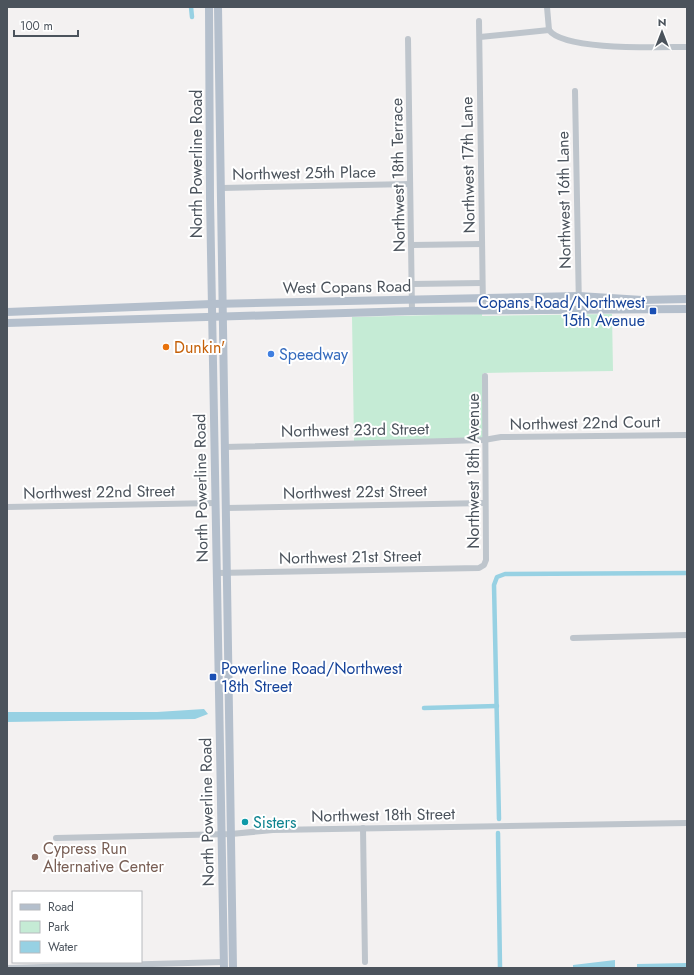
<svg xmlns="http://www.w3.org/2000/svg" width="694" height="975" font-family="Jost,sans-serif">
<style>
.green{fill:#c5ebd5}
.water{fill:#97d1e3}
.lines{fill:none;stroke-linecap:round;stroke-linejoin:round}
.canal{stroke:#97d1e3;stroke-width:4.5}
.minor{stroke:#bec5cc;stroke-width:6}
.major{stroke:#b4bfcc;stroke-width:8}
.transit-dot{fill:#1a4fb4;stroke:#fff;stroke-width:1.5}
.food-dot{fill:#e8710a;stroke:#fff;stroke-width:1.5}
.shop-dot{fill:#3f7fe0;stroke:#fff;stroke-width:1.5}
.culture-dot{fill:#0f9aa8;stroke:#fff;stroke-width:1.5}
.education-dot{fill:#8d6e63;stroke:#fff;stroke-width:1.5}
.labels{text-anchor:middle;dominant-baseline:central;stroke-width:4;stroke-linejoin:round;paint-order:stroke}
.street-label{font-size:16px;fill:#4b535c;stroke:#fff}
.transit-label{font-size:16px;fill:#164399;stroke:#fff;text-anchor:end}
.food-label{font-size:16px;fill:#c56008;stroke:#fff;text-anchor:start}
.shop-label{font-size:16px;fill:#366cbe;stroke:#fff;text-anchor:start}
.culture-label{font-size:16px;fill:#0d838f;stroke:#fff;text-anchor:start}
.education-label{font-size:16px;fill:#785e54;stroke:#fff;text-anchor:start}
</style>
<rect width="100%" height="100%" fill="#f3f1f1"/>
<polygon class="green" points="482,314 482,316 612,314 613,371 483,373 484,438 354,441 352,317"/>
<g class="water">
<polygon points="204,709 208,714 195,719 7,722 7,712 157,712"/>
<polygon points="615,960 615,968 573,968 573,965"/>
<polygon points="687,963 687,968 637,968 637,964"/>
</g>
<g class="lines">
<g class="canal">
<polyline points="191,7 192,17"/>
<polyline points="424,708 497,706"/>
<polyline points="499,819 494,585 497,577 505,574 687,573"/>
<polyline points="498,833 500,968"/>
</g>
<g class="minor">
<polyline points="547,7 549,30"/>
<polyline points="479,21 483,310"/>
<path d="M 480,37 L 549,30 C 564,51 659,47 687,47"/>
<polyline points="408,39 412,311"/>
<polyline points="575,91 579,309"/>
<polyline points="222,188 410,184"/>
<polyline points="412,245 482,244"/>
<polyline points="412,284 482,283"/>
<polyline points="225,447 484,440 501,437 687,435"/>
<polyline points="7,507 215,503"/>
<polyline points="226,508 485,503"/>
<polyline points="217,573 479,568 484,565 486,560 485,376"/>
<polyline points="573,638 687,635"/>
<polyline points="363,828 365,962"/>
<polyline points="56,838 231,834 273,830 687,823"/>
<polyline points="7,968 224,962"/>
</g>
<g class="major">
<polyline points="209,7 210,198 224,968"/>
<polyline points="218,7 233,968"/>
<polyline points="7,312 212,304 579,296 642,300 687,299"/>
<polyline points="7,323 412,311 687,309"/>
</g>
</g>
<g class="transit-dot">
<rect x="649" y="307" width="8" height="8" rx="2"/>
<rect x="209" y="673" width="8" height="8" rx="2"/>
</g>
<circle class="food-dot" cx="166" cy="347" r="4"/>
<circle class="shop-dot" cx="271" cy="354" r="4"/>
<circle class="culture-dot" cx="245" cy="822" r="4"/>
<circle class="education-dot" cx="35" cy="857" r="4"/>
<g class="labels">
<g class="street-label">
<text transform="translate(196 164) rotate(-90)">North Powerline Road</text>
<text transform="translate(468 165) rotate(-91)">Northwest 17th Lane</text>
<text transform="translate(304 173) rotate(-1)">Northwest 25th Place</text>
<text transform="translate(398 175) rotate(-91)">Northwest 18th Terrace</text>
<text transform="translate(564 200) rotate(-91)">Northwest 16th Lane</text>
<text transform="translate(347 287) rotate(-1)">West Copans Road</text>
<text transform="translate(585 423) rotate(-1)">Northwest 22nd Court</text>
<text transform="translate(355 430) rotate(-1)">Northwest 23rd Street</text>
<text transform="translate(473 471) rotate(-90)">Northwest 18th Avenue</text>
<text transform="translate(201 488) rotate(-91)">North Powerline Road</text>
<text transform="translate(99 492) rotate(-1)">Northwest 22nd Street</text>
<text transform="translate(355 492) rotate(-1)">Northwest 22st Street</text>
<text transform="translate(350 557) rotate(-1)">Northwest 21st Street</text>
<text transform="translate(207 812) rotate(-91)">North Powerline Road</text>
<text transform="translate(383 815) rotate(-1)">Northwest 18th Street</text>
</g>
<g class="transit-label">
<text x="645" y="302">Copans Road/Northwest<tspan x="645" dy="18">15th Avenue</tspan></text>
<text x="221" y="668" text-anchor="start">Powerline Road/Northwest<tspan x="221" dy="18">18th Street</tspan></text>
</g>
<g class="food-label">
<text x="174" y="347">Dunkin'</text>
</g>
<g class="shop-label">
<text x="279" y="354">Speedway</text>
</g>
<g class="culture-label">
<text x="253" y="822">Sisters</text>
</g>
<g class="education-label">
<text x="43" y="848">Cypress Run<tspan x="43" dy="18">Alternative Center</tspan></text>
</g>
</g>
<rect width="694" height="975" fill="none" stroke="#4b535c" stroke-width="16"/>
<rect x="12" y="891" width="130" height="72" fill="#ffffff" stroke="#b7babe"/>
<rect x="20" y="904" width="20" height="6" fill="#b4bfcc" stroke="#b7babe"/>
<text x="48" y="911" font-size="12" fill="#4b535c">Road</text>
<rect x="20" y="921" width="20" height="12" fill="#c5ebd5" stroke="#b7babe"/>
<text x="48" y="931" font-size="12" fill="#4b535c">Park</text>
<rect x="20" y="941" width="20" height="12" fill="#97d1e3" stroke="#b7babe"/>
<text x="48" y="951" font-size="12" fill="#4b535c">Water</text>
<g transform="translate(662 32)" stroke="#ffffff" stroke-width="3" paint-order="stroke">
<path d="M0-3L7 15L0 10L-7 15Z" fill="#4b535c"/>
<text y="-6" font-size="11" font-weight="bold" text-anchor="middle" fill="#4b535c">N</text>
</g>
<path d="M14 30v6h64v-6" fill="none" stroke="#4b535c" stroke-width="2"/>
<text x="20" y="30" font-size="12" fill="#4b535c" stroke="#ffffff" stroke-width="3" paint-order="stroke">100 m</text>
</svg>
